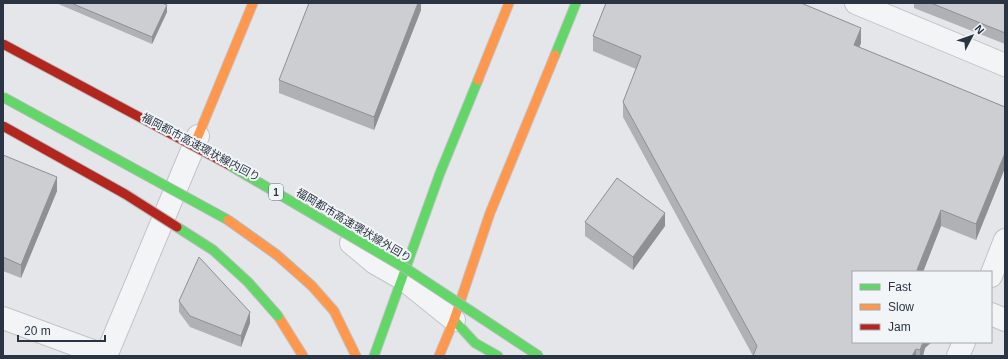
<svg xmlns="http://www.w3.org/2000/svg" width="1008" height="359" font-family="Helvetica,'Noto Sans JP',sans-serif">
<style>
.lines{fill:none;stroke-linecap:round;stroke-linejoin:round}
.street-casing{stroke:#c2c4c7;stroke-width:24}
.fast-casing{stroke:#c2c4c7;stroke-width:11}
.slow-casing{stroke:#c2c4c7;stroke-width:11}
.street{stroke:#f3f4f6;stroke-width:22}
.fast{stroke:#63d668;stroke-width:9}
.slow{stroke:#ff974d;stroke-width:9}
.fast-bridge-casing{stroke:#b6b9bd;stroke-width:11;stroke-linecap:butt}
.slow-bridge-casing{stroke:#b6b9bd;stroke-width:11;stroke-linecap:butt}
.jam-bridge-casing{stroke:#b6b9bd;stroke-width:11;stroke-linecap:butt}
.fast-bridge{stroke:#63d668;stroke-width:9}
.slow-bridge{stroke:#ff974d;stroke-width:9}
.jam-bridge{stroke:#b3261e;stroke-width:9}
.wall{fill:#afb1b4}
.shaded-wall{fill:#8f9092}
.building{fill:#ccced1;stroke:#8f9092}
.labels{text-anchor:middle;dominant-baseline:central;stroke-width:4;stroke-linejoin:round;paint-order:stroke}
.shield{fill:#f2f5f8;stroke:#666e79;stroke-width:1}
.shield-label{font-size:10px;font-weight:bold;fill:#2a3443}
.street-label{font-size:11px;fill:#2a3443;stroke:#f2f5f8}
</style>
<rect width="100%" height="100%" fill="#e4e6e9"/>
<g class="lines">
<g class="street-casing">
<g id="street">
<polyline points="856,3 1005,65"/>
<polyline points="351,243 375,263 403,279 454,320"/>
<polyline points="991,276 1005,240"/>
<polyline points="991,314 1005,320"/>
<polyline points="3,318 106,356"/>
<polyline points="106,356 198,136"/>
<polyline points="958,356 964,342"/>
</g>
</g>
<g class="fast-casing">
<g id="fast">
<polyline points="555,55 576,3"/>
<polyline points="454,320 475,343 498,356"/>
<polyline points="374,356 440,173 478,80"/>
</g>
</g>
<g class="slow-casing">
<g id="slow">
<polyline points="478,80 509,3"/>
<polyline points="198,136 253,3"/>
<polyline points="312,286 334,311 356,356"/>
<polyline points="278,316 303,356"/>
<polyline points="439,356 454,320 490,213 555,55"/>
</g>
</g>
<use href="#street" class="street"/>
<use href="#fast" class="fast"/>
<use href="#slow" class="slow"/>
<g class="fast-bridge-casing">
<g id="fast-bridge">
<polyline points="3,97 228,220"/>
<polyline points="229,165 410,271 539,356"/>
<polyline points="177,227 213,250 248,282 278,316"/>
</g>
</g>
<g class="slow-bridge-casing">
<polyline id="slow-bridge" points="228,220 277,255 312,286"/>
</g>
<g class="jam-bridge-casing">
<g id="jam-bridge">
<polyline points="3,44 229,165"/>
<polyline points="3,126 125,194 177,227"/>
</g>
</g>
<use href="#fast-bridge" class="fast-bridge"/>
<use href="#slow-bridge" class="slow-bridge"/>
<use href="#jam-bridge" class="jam-bridge"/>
</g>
<g class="wall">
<polygon points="56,3 164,3 167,12 152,44"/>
<polygon points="421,3 421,10 374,130 279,93 279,80"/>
<polygon points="914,3 1005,3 1005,44 914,8"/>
<polygon points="593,36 861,43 859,47 1005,107 1005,168 976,240 941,226 923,272 853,272 925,348 923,356 753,356 623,117 623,102 636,69 593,51"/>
<polygon points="3,155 57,191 21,278 3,271"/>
<polygon points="585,222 665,226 633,270 585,236"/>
<polygon points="179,301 250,323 241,347 190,327 179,312"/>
</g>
<g class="shaded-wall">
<polygon points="418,3 421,3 421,10 374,130 374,117"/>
<polygon points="167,5 167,12 152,44 152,37"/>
<polygon points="861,28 861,43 854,61 854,45"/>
<polygon points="1005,153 1005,168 976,240 976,224"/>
<polygon points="57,177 57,191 21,278 21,265"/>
<polygon points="941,210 941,226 923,272 917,272 917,270"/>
<polygon points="665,213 665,226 633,270 633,257"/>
<polygon points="250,312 250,323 241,347 241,336"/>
<polygon points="923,342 932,342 925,348 923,356 920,356 920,350"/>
<polygon points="916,349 916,356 912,356"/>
</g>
<g class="building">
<polygon points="71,3 162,3 167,5 152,37"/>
<polygon points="309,3 418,3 374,117 279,80"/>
<polygon points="606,3 801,3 861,28 854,45 1005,107 1005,153 976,224 941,210 917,270 921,272 853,272 853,342 923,342 920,350 916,349 912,356 753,356 757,346 623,102 641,56 593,36"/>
<polygon points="931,3 1005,3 1005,33"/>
<polygon points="3,155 57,177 21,265 3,257"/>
<polygon points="617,178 665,213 633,257 585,222"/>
<polygon points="199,257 250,312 241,336 190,316 179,301"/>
</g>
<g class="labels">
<rect class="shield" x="269" y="184" width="14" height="16" rx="3"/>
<g class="shield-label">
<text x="276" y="192">1</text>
</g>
<g class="street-label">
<text transform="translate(201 147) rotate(28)">福岡都市高速環状線内回り</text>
<text transform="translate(354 225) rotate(31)">福岡都市高速環状線外回り</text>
</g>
</g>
<rect width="1008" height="359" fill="none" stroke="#2a3443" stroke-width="8"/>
<rect x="852" y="271" width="140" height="72" fill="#f2f5f8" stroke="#a2a8b0"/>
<rect x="860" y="284" width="20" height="6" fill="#63d668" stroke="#a2a8b0"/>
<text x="888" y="291" font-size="12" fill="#2a3443">Fast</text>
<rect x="860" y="304" width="20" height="6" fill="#ff974d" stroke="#a2a8b0"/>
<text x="888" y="311" font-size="12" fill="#2a3443">Slow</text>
<rect x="860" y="324" width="20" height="6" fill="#b3261e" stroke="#a2a8b0"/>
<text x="888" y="331" font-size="12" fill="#2a3443">Jam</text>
<g transform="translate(972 36) rotate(49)" stroke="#f2f5f8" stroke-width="3" paint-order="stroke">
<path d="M0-3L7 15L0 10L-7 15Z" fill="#2a3443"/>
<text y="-6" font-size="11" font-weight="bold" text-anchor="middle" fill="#2a3443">N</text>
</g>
<path d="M18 335v6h87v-6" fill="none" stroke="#2a3443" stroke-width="2"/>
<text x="24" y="335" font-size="12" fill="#2a3443" stroke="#f2f5f8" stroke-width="3" paint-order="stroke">20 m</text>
</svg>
